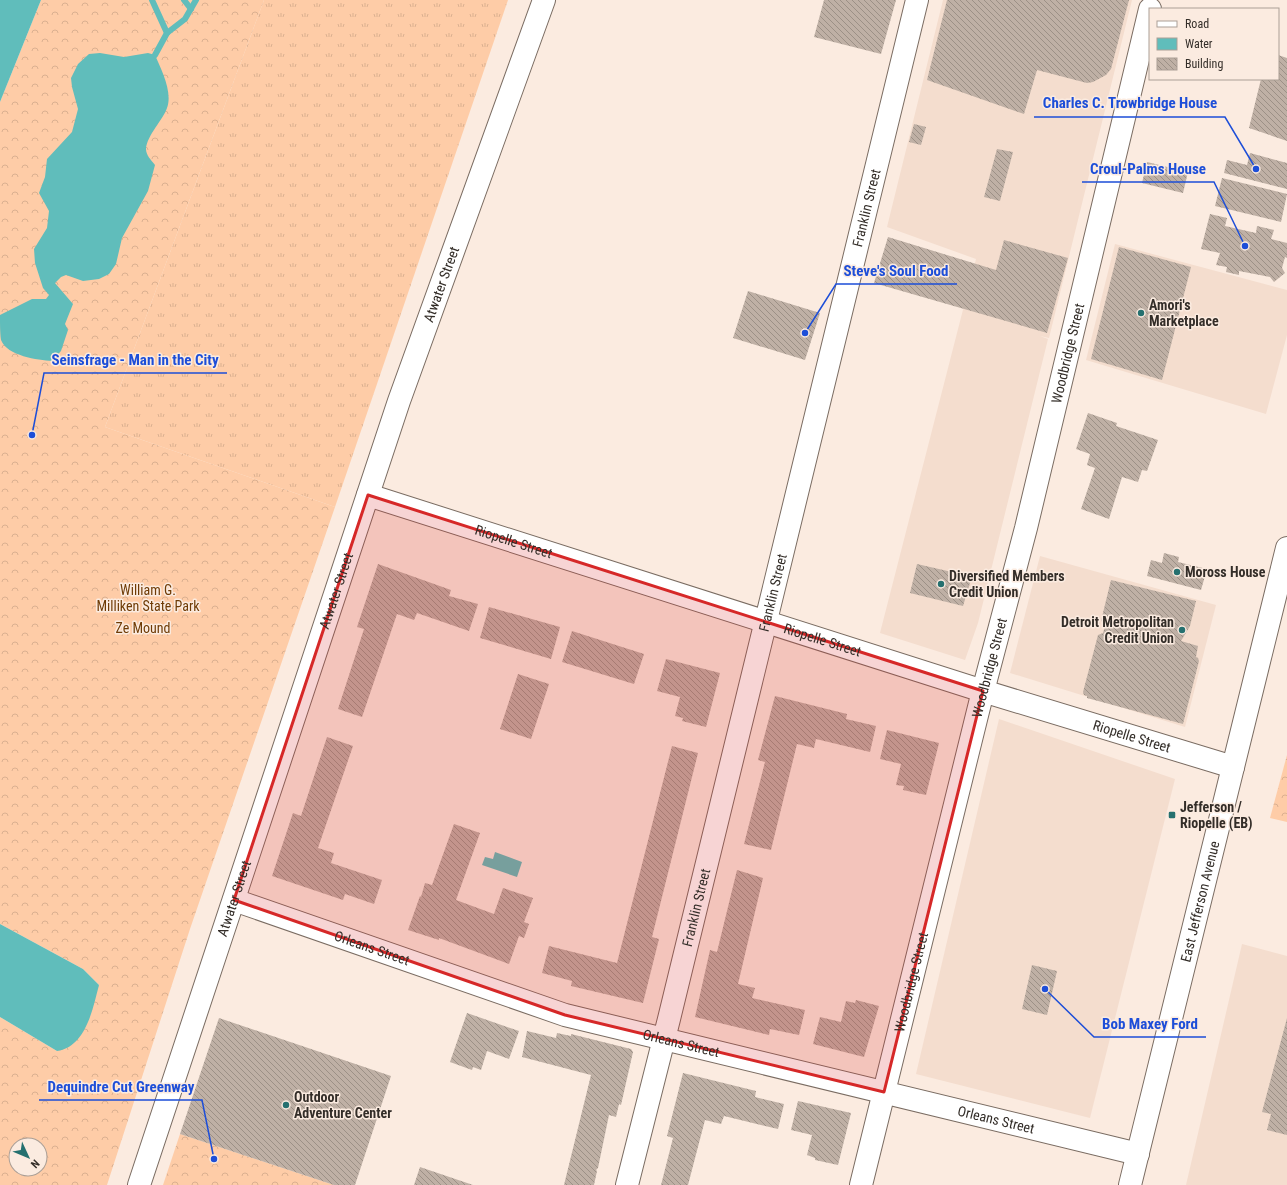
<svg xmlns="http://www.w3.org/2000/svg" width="1287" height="1185" font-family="'Roboto Condensed',sans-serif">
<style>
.built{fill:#f4ddce}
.grass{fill:url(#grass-tufts)}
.forest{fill:url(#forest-crowns);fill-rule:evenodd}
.water{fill:#60bdbb}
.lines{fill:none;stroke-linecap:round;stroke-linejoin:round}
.stream{stroke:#60bdbb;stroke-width:6}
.building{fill:url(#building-back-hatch)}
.minor-casing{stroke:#7a6c62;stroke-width:24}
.major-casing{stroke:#7a6c62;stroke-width:24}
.minor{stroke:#fff;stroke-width:22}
.major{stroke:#fff;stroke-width:22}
.marked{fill:#d62828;fill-opacity:0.2;stroke:#d62828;stroke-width:3;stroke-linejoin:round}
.poi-dot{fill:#25706f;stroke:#fbebe0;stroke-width:1.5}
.labels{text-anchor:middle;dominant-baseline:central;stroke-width:3;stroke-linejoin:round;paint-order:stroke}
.street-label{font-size:14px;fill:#332d28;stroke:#fbebe0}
.poi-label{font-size:14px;font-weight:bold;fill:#332d28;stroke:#fbebe0;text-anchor:start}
.park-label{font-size:14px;fill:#6f3b05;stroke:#fbebe0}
.leader{fill:none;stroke:#1d4ed8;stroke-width:1.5}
.callout-dot{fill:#1d4ed8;stroke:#fbebe0;stroke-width:1.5}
.callout-label{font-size:15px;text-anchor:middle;font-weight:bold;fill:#1d4ed8;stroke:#fbebe0;stroke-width:3;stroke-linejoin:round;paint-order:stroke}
</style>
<defs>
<pattern id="grass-tufts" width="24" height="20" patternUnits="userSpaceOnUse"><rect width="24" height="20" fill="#fecca7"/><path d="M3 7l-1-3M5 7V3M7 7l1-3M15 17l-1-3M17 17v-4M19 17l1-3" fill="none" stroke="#dab090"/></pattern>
<pattern id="forest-crowns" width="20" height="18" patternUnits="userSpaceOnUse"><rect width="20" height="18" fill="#fecca7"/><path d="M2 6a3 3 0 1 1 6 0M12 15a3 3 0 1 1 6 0" fill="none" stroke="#dab090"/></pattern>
<pattern id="building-back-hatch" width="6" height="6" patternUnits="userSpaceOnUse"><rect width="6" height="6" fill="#bfb0a5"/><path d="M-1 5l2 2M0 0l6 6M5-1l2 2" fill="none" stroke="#9c9086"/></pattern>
</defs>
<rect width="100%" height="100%" fill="#fbebe0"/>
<g class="built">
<polygon points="943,0 1132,0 1049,338 1040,336 1048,339 978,623 965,660 880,633 976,259 887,227"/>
<polygon points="1115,244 1287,290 1287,335 1266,414 1086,360"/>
<polygon points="1040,556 1216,605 1185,727 1010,673"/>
<polygon points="999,719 1175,779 1090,1118 916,1074"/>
<polygon points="1242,944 1287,956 1287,1185 1186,1185"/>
</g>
<polygon class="grass" points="264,0 508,0 335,507 105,427"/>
<g class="forest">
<path d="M 41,0 L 264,0 L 105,427 L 335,507 L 190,929 L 107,1185 L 0,1185 L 0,1017 L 57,1051 L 99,985 L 83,969 L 0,924 L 0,102 ZM 16,1145 L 40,1145 L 40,1169 L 16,1169 Z"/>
<polygon points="1287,755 1287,822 1270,818"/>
<polygon points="180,1134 334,1185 163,1185"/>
</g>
<g class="water">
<polygon points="0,0 41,0 0,102"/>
<path d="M 100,53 L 124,57 L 148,53 L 155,55 C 161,69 173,92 167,108 C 163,120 147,135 146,149 C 146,155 151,160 155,165 L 148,191 L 122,238 L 116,264 L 109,274 L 99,279 L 83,281 L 66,275 L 61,277 L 55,283 L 73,304 L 65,324 L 68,330 L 61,351 L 52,361 C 38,360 7,356 1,340 C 0,333 0,323 0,315 L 32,299 L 46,299 L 49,295 L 43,288 L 35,263 L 34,249 L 47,228 L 49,211 L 39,193 L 45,177 L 47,159 L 72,132 L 78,109 L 72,87 L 71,78 L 78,64 L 89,54 Z"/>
<polygon points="495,852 522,862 517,877 482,865 485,857 493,859"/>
<path d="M 0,924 L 83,969 L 99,985 C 93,1008 86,1047 57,1051 L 0,1017 Z"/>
</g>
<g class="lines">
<g class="stream">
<polyline points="152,0 167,33"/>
<polyline points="184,0 191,9"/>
<polyline points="155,55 167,33 185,19 196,0"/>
</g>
</g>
<g class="building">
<polygon points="824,0 896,0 881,54 814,37"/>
<polygon points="947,0 1129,0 1111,69 1106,75 1093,82 1087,83 1037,70 1024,114 927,80"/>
<polygon points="1278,55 1287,58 1287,141 1249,128 1261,79 1278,79"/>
<polygon points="914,124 926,127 921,145 909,142"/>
<polygon points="997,149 1013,152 1000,201 984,197"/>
<polygon points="1250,153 1287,163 1287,189 1224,173 1227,160 1247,165"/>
<polygon points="1147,162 1188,172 1183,193 1142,183"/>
<polygon points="1222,178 1287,194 1281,222 1215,206"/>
<polygon points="1210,214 1227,218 1225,226 1256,233 1257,226 1274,230 1271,239 1287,243 1287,258 1285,257 1282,268 1285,273 1274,282 1270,277 1239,271 1239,275 1226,272 1227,267 1216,265 1220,253 1201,249"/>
<polygon points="888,237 996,270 1004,240 1068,258 1047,333 874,283"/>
<polygon points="1119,247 1191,267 1162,380 1091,359"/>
<polygon points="748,291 820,313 805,360 733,338"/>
<polygon points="1088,413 1117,423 1116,426 1158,440 1147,471 1142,470 1138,482 1122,477 1109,519 1081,509 1095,468 1087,465 1090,454 1076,449"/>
<polygon points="1164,553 1179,557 1178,562 1207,569 1201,590 1147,576 1151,560 1162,563"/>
<polygon points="378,564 451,590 449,596 478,604 469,631 417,613 414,620 397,614 362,717 338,709 364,629 357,627"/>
<polygon points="917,564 965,575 965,578 971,580 963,606 910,593"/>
<polygon points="1111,580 1196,601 1190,626 1181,641 1198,646 1196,657 1198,658 1199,661 1183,724 1087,698 1087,696 1084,695 1083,692 1098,635 1103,633 1106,623 1101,621"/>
<polygon points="489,607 560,627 551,659 480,638"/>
<polygon points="572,631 644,654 634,684 562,662"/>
<polygon points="666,659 720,673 706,727 682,721 683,718 675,716 680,697 657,691"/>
<polygon points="518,674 549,684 531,739 500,729"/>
<polygon points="775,696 847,714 846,719 876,726 870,752 816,739 814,748 797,744 771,850 744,844 765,762 758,760"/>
<polygon points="887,730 939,743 926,795 903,790 904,786 896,785 901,764 880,759"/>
<polygon points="327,737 353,746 318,848 334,853 331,863 382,880 374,904 345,894 343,900 272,876 293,813 301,816"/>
<polygon points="672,746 698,753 652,937 659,939 643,1003 571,986 572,981 542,973 549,946 617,963"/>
<polygon points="454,824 480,833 456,900 494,914 503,888 533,898 524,922 529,924 524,938 519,936 509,964 439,938 439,940 408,930 420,896 421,897 425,883 432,885"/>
<polygon points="737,870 763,878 738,984 755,988 752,998 805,1010 799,1035 770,1029 769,1035 695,1017 710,950 717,952"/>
<polygon points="1032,965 1057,971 1047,1015 1022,1009"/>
<polygon points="856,1000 879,1006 864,1057 813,1044 820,1017 841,1022 846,1001 855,1003"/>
<polygon points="467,1013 519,1031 509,1059 487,1051 481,1070 473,1067 472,1070 450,1062"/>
<polygon points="219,1018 391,1076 355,1185 334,1185 180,1134"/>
<polygon points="1287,1018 1287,1135 1267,1130 1271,1114 1262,1112"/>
<polygon points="527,1031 556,1038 557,1033 571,1036 571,1034 631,1049 633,1052 621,1105 619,1104 616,1117 609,1115 598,1168 596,1170 597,1171 594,1185 564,1185 591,1075 522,1057"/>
<polygon points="683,1073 756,1091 755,1097 784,1104 778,1129 724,1116 721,1124 705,1120 688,1185 661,1185 673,1138 667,1136"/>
<polygon points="798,1101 851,1113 838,1165 815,1160 815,1158 807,1155 812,1135 791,1130"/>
<polygon points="420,1167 473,1185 414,1185"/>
</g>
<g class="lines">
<g class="minor-casing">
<g id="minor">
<path id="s1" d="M 368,495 L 983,691 L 1233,767"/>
<path id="s2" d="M 234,900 L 565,1015 L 1138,1154"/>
<path id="s3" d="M 139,1185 L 399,401 L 544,0"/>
<path id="s4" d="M 627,1185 L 669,1019 L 917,0"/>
<path id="s5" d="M 861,1185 L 983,691 L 1026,528 L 1150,9"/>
</g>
</g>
<g class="major-casing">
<g id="major">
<path id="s6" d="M 1130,1185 L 1287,548"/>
</g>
</g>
<use href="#minor" class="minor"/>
<use href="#major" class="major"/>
</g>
<path class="marked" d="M 368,495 L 983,691 L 884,1092 L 565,1015 L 234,900 Z"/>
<g class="poi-dot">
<circle cx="1141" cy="313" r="4"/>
<circle cx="1177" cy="572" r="4"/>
<circle cx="941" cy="584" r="4"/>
<circle cx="1182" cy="630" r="4"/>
<rect x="1168" y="811" width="8" height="8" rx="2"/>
<circle cx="286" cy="1105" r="4"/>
</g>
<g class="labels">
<g class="street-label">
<text stroke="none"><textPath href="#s4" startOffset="1006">Franklin Street</textPath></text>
<text stroke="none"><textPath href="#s3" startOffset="950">Atwater Street</textPath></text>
<text stroke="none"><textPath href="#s5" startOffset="857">Woodbridge Street</textPath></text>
<text stroke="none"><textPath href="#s1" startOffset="153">Riopelle Street</textPath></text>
<text stroke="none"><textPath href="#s3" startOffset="626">Atwater Street</textPath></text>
<text stroke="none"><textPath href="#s4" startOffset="610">Franklin Street</textPath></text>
<text stroke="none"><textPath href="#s1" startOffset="477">Riopelle Street</textPath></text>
<text stroke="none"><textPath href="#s5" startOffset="533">Woodbridge Street</textPath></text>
<text stroke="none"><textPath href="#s1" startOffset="801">Riopelle Street</textPath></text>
<text stroke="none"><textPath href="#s3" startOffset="302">Atwater Street</textPath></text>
<text stroke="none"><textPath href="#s6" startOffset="292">East Jefferson Avenue</textPath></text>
<text stroke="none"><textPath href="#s4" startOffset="286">Franklin Street</textPath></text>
<text stroke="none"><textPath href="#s2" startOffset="146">Orleans Street</textPath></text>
<text stroke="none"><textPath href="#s5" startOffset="209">Woodbridge Street</textPath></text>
<text stroke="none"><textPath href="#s2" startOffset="470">Orleans Street</textPath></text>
<text stroke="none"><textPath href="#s2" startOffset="794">Orleans Street</textPath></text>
</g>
<g class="poi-label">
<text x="1149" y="305">Amori's<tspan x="1149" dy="16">Marketplace</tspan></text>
<text x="1185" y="572">Moross House</text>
<text x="949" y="576">Diversified Members<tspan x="949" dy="16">Credit Union</tspan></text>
<text x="1174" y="622" text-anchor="end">Detroit Metropolitan<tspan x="1174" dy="16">Credit Union</tspan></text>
<text x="1180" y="807">Jefferson /<tspan x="1180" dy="16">Riopelle (EB)</tspan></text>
<text x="294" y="1097">Outdoor<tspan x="294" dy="16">Adventure Center</tspan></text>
</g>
<g class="park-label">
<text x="148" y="590">William G.<tspan x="148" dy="16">Milliken State Park</tspan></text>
<text x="143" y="628">Ze Mound</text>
</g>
</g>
<path class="leader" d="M1256 169L1225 117H1034M1245 246L1214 182H1082M805 333L836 284H957M32 435L44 373H227M1045 989L1094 1037H1206M214 1159L202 1100H39"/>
<g class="callout-dot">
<circle cx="1256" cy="169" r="4"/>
<circle cx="1245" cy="246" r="4"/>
<circle cx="805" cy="333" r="4"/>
<circle cx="32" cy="435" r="4"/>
<circle cx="1045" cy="989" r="4"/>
<circle cx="214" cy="1159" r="4"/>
</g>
<g class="callout-label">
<text x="1130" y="108">Charles C. Trowbridge House</text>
<text x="1148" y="174">Croul-Palms House</text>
<text x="896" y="276">Steve's Soul Food</text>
<text x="135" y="365">Seinsfrage - Man in the City</text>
<text x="1150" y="1029">Bob Maxey Ford</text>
<text x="121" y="1092">Dequindre Cut Greenway</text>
</g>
<rect x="1149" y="8" width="130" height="72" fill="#fbebe0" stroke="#ab9f96"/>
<rect x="1157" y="21" width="20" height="6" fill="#ffffff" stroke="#ab9f96"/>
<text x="1185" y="28" font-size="12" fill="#332d28">Road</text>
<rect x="1157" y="38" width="20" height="12" fill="#60bdbb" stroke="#ab9f96"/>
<text x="1185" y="48" font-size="12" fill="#332d28">Water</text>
<rect x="1157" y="58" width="20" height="12" fill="url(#building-back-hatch)" stroke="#ab9f96"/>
<text x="1185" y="68" font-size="12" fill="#332d28">Building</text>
<g transform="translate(28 1157) rotate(134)"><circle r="19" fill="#fbebe0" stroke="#ab9f96"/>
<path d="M0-3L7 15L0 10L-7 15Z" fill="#25706f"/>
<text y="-6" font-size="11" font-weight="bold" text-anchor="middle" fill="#332d28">N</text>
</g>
</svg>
